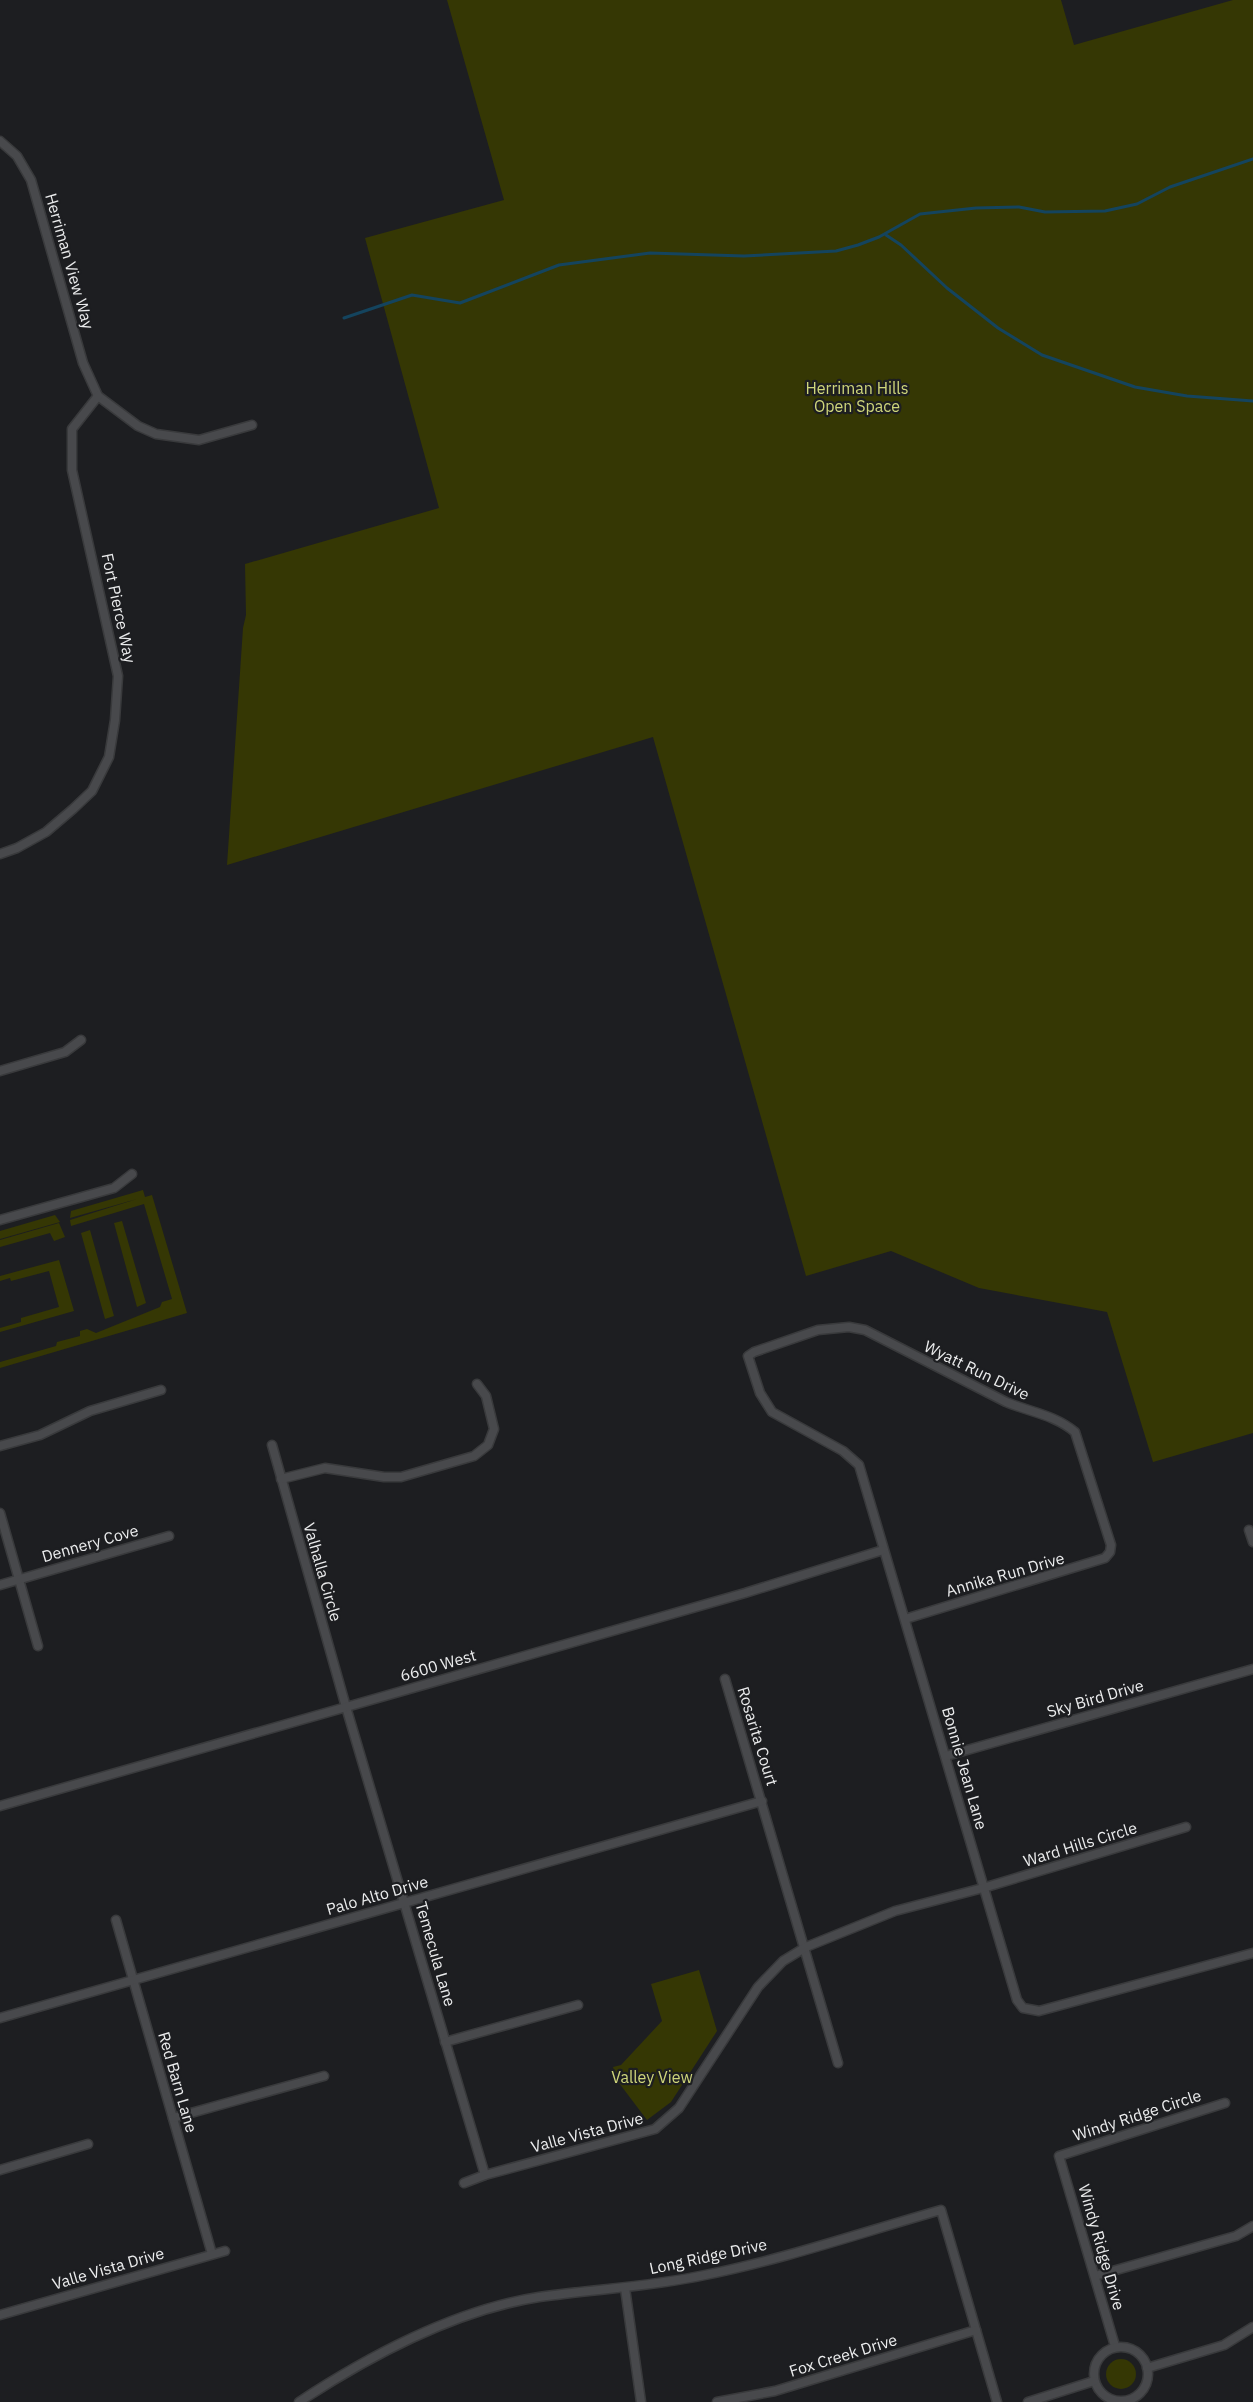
<svg xmlns="http://www.w3.org/2000/svg" width="1253" height="2402" font-family="'IBM Plex Sans',sans-serif">
<style>
.green{fill:#353704}
.lines{fill:none;stroke-linecap:round;stroke-linejoin:round}
.stream{stroke:#14445e;stroke-width:3}
.minor-casing{stroke:#393a3c;stroke-width:11}
.minor{stroke:#48494c;stroke-width:8}
.labels{text-anchor:middle;dominant-baseline:central;stroke-width:4.5;stroke-linejoin:round;paint-order:stroke}
.street-label{font-size:16px;fill:#ebeced;stroke:#1d1e21}
.park-label{font-size:16px;fill:#cfd67b;stroke:#1d1e21}
</style>
<rect width="100%" height="100%" fill="#1d1e21"/>
<g class="green">
<polygon points="447,0 1061,0 1074,45 1233,0 1253,0 1253,1433 1153,1462 1107,1312 979,1288 891,1251 806,1276 653,737 227,865 243,628 246,615 245,564 439,508 365,238 504,200"/>
<polygon points="143,1190 145,1197 152,1195 187,1313 0,1368 0,1362 56,1346 57,1342 80,1336 80,1331 87,1329 96,1333 160,1307 162,1302 172,1299 144,1204 71,1226 70,1220 137,1199 70,1218 71,1211"/>
<polygon points="55,1215 60,1222 0,1239 0,1231"/>
<polygon points="122,1221 146,1303 137,1307 114,1223"/>
<polygon points="59,1223 65,1237 54,1241 50,1233 0,1247 0,1240"/>
<polygon points="90,1230 114,1316 105,1319 81,1233"/>
<polygon points="59,1260 74,1311 0,1332 0,1328 21,1322 21,1318 59,1307 49,1271 11,1281 10,1278 0,1281 0,1276"/>
<polygon points="699,1970 717,2031 671,2102 647,2120 616,2079 613,2067 621,2065 662,2021 651,1984"/>
<circle cx="1121" cy="2374" r="15"/>
</g>
<g class="lines">
<g class="stream">
<polyline points="886,235 901,245 947,288 998,328 1042,355 1135,387 1187,396 1253,401"/>
<polyline points="344,318 412,295 460,303 559,265 650,253 744,256 836,251 858,245 879,237 920,214 976,208 1019,207 1045,212 1105,211 1137,204 1170,187 1253,159"/>
</g>
<g class="minor-casing">
<g id="minor">
<polyline points="0,141 17,156 31,180 83,363 98,396 138,426 156,434 199,440 252,425"/>
<polyline points="0,854 17,848 46,832 73,809 92,791 109,757 115,720 118,676 72,470 72,429 98,396"/>
<polyline points="0,1071 65,1052 81,1040"/>
<polyline points="0,1220 114,1188 132,1174"/>
<polyline points="272,1445 346,1707 485,2175"/>
<polyline points="0,1446 40,1435 90,1411 161,1390"/>
<polyline points="281,1479 325,1468 384,1477 401,1477 474,1456 488,1445 494,1429 486,1396 477,1384"/>
<polyline points="0,1513 38,1646"/>
<polyline points="1249,1530 1253,1542"/>
<polyline points="0,1585 169,1536"/>
<path d="M 905,1619 L 1105,1558 L 1110,1552 L 1111,1545 L 1075,1432 C 1055,1415 1030,1412 1006,1402 L 865,1330 L 849,1327 L 818,1330 L 754,1352 L 748,1356 L 760,1393 L 772,1412 L 843,1451 L 859,1465 L 1017,2000 L 1023,2008 L 1039,2011 L 1253,1953"/>
<polyline points="725,1679 838,2063"/>
<polyline points="946,1756 1253,1669"/>
<polyline points="0,1806 745,1593 883,1550"/>
<polyline points="116,1920 212,2254"/>
<polyline points="0,2018 762,1801"/>
<polyline points="445,2042 578,2005"/>
<polyline points="173,2118 324,2076"/>
<polyline points="0,2170 88,2144"/>
<polyline points="464,2183 485,2175 655,2129 679,2108 758,1987 783,1961 806,1947 895,1911 983,1888 1186,1827"/>
<polyline points="1095,2276 1236,2236 1253,2226"/>
<polyline points="625,2288 641,2402"/>
<polyline points="0,2315 225,2251"/>
<polyline points="1115,2346 1059,2156 1225,2103"/>
<circle cx="1121" cy="2374" r="27"/>
<polyline points="1147,2368 1224,2345 1253,2327"/>
<path d="M 299,2402 C 369,2356 455,2310 539,2297 C 594,2289 650,2287 705,2275 C 785,2259 863,2232 941,2210 L 997,2402"/>
<polyline points="717,2402 775,2391 976,2330"/>
<polyline points="1028,2402 1094,2381"/>
</g>
</g>
<use href="#minor" class="minor"/>
</g>
<g class="labels">
<g class="street-label">
<text transform="translate(70 261) rotate(74)">Herriman View Way</text>
<text transform="translate(119 608) rotate(78)">Fort Pierce Way</text>
<text transform="translate(977 1370) rotate(26)">Wyatt Run Drive</text>
<text transform="translate(90 1543) rotate(-16)">Dennery Cove</text>
<text transform="translate(323 1572) rotate(74)">Valhalla Circle</text>
<text transform="translate(1005 1574) rotate(-16)">Annika Run Drive</text>
<text transform="translate(438 1665) rotate(-16)">6600 West</text>
<text transform="translate(1095 1698) rotate(-16)">Sky Bird Drive</text>
<text transform="translate(758 1736) rotate(73)">Rosarita Court</text>
<text transform="translate(965 1768) rotate(74)">Bonnie Jean Lane</text>
<text transform="translate(1080 1844) rotate(-17)">Ward Hills Circle</text>
<text transform="translate(377 1895) rotate(-16)">Palo Alto Drive</text>
<text transform="translate(436 1954) rotate(74)">Temecula Lane</text>
<text transform="translate(178 2082) rotate(74)">Red Barn Lane</text>
<text transform="translate(1137 2115) rotate(-18)">Windy Ridge Circle</text>
<text transform="translate(587 2132) rotate(-15)">Valle Vista Drive</text>
<text transform="translate(1102 2247) rotate(74)">Windy Ridge Drive</text>
<text transform="translate(708 2256) rotate(-12)">Long Ridge Drive</text>
<text transform="translate(108 2268) rotate(-16)">Valle Vista Drive</text>
<text transform="translate(843 2355) rotate(-17)">Fox Creek Drive</text>
</g>
<g class="park-label">
<text x="857" y="388">Herriman Hills<tspan x="857" dy="18">Open Space</tspan></text>
<text x="652" y="2077">Valley View</text>
</g>
</g>
</svg>
